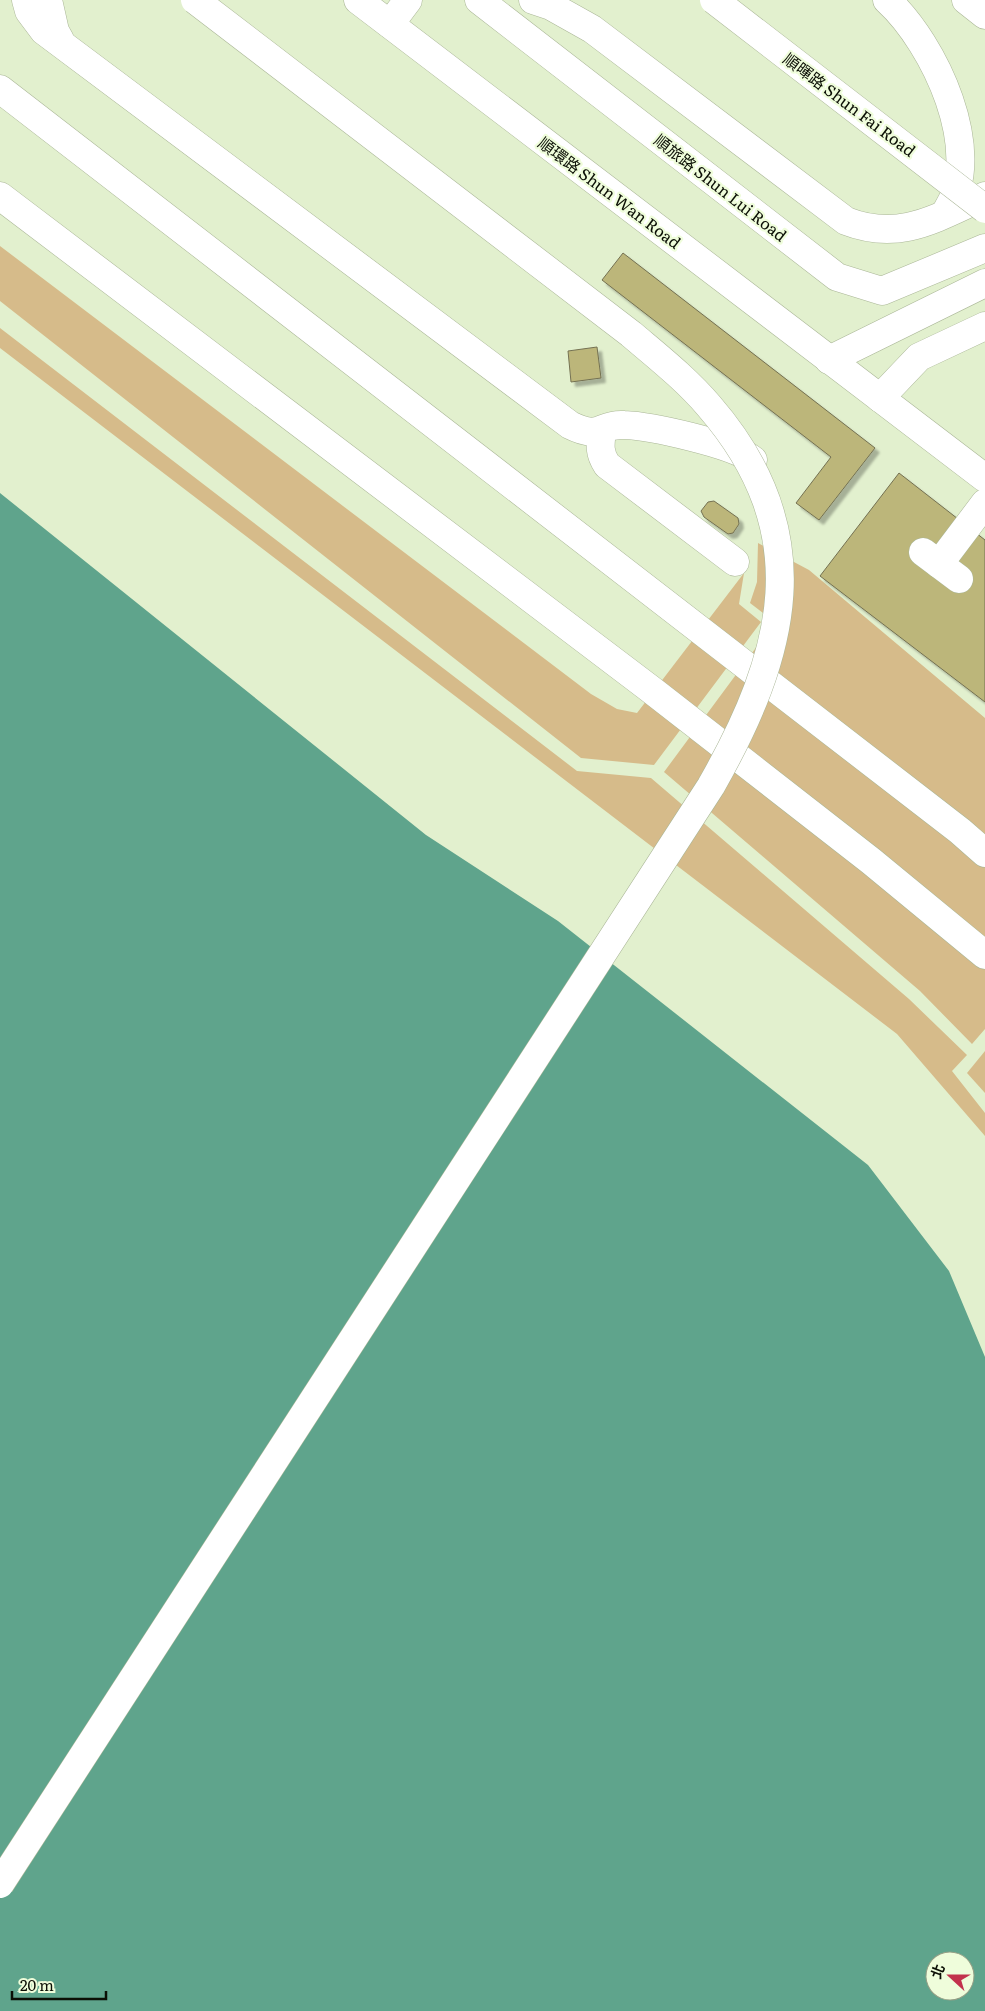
<svg xmlns="http://www.w3.org/2000/svg" width="985" height="2011" font-family="Literata,'Noto Sans TC',serif">
<style>
.grass{fill:#d6bb8a}
.water{fill:#5fa48c;fill-rule:evenodd}
.building{fill:#bcb67a;stroke:#747152;filter:url(#shadow)}
.lines{fill:none;stroke-linecap:round;stroke-linejoin:round}
.minor-casing{stroke:#aab697;stroke-width:29}
.highway-casing{stroke:#aab697;stroke-width:29}
.minor{stroke:#fff;stroke-width:28}
.highway{stroke:#fff;stroke-width:28}
.minor-bridge-casing{stroke:#aab697;stroke-width:29;stroke-linecap:butt}
.minor-bridge{stroke:#fff;stroke-width:28}
.labels{text-anchor:middle;dominant-baseline:central;stroke-width:4.5;stroke-linejoin:round;paint-order:stroke}
.street-label{font-size:16px;fill:#0b0f05;stroke:#effddb}
</style>
<defs>
<filter id="shadow"><feDropShadow dx="4.5" dy="4.5" stdDeviation="1" flood-color="#0004"/></filter>
</defs>
<rect width="100%" height="100%" fill="#e2f0ce"/>
<g class="grass">
<polygon points="0,246 591,694 617,709 637,713 744,573 739,604 761,622 654,765 581,758 0,301"/>
<polygon points="0,328 577,771 651,778 909,999 967,1055 952,1071 985,1113 985,1136 897,1034 0,348"/>
<polygon points="758,543 809,570 985,718 985,1029 972,1044 920,991 664,772 775,622 750,603 757,582"/>
<polygon points="985,1051 985,1093 967,1073"/>
</g>
<path class="water" d="M 0,493 L 426,835 L 558,921 L 868,1165 L 949,1271 L 985,1357 L 985,2011 L 0,2011 ZM 935,1961 L 965,1961 L 965,1991 L 935,1991 Z"/>
<g class="building">
<polygon points="623,253 875,448 819,520 796,503 831,457 602,280"/>
<polygon points="597,347 601,378 571,382 568,351"/>
<polygon points="899,473 985,540 985,702 820,576"/>
<polygon points="714,501 738,518 739,524 733,533 728,534 704,517 701,511 708,502"/>
</g>
<g class="lines">
<g class="minor-casing">
<g id="minor">
<path d="M 26,0 L 29,11 L 44,31 L 570,425 C 602,441 599,423 624,425 C 651,426 733,444 753,460"/>
<polyline points="48,0 55,31 60,40"/>
<polyline points="358,0 985,478"/>
<polyline points="479,0 837,277 882,291 985,248"/>
<path d="M 533,0 L 551,6 L 592,29 L 846,221 C 900,242 936,218 985,196"/>
<path d="M 887,0 C 935,44 985,152 947,210"/>
<polyline points="966,0 985,15"/>
<polyline points="390,24 408,0"/>
<polyline points="829,360 985,283"/>
<polyline points="880,398 919,357 985,326"/>
<path d="M 602,431 C 600,445 599,453 607,465 L 735,562"/>
<polyline points="923,552 939,564 985,503"/>
<polyline points="939,564 959,579"/>
</g>
</g>
<g class="highway-casing">
<g id="highway">
<polyline points="0,89 960,831 985,853"/>
<polyline points="0,196 649,688 871,861 985,955"/>
</g>
</g>
<use href="#minor" class="minor"/>
<use href="#highway" class="highway"/>
<g class="minor-bridge-casing">
<g id="minor-bridge">
<polyline points="714,0 985,209"/>
<path d="M 0,1884 L 711,786 C 786,654 819,533 709,406 C 686,379 658,357 631,334 L 195,0"/>
</g>
</g>
<use href="#minor-bridge" class="minor-bridge"/>
</g>
<g class="labels">
<g class="street-label">
<text transform="translate(850 104) rotate(37)">順暉路 Shun Fai Road</text>
<text transform="translate(721 187) rotate(38)">順旅路 Shun Lui Road</text>
<text transform="translate(610 192) rotate(37)">順環路 Shun Wan Road</text>
</g>
</g>
<g transform="translate(950 1976) rotate(291)"><circle r="24" fill="#effddb" stroke="#949e85"/>
<path d="M0-4L9 19L0 12L-9 19Z" fill="#c2324c"/>
<text y="-8" font-size="14" font-weight="bold" text-anchor="middle" fill="#0b0f05">北</text>
</g>
<path d="M12 1991v8h94v-8" fill="none" stroke="#0b0f05" stroke-width="2.5"/>
<text x="20" y="1991" font-size="15" fill="#0b0f05" stroke="#effddb" stroke-width="4" paint-order="stroke">20 m</text>
</svg>
